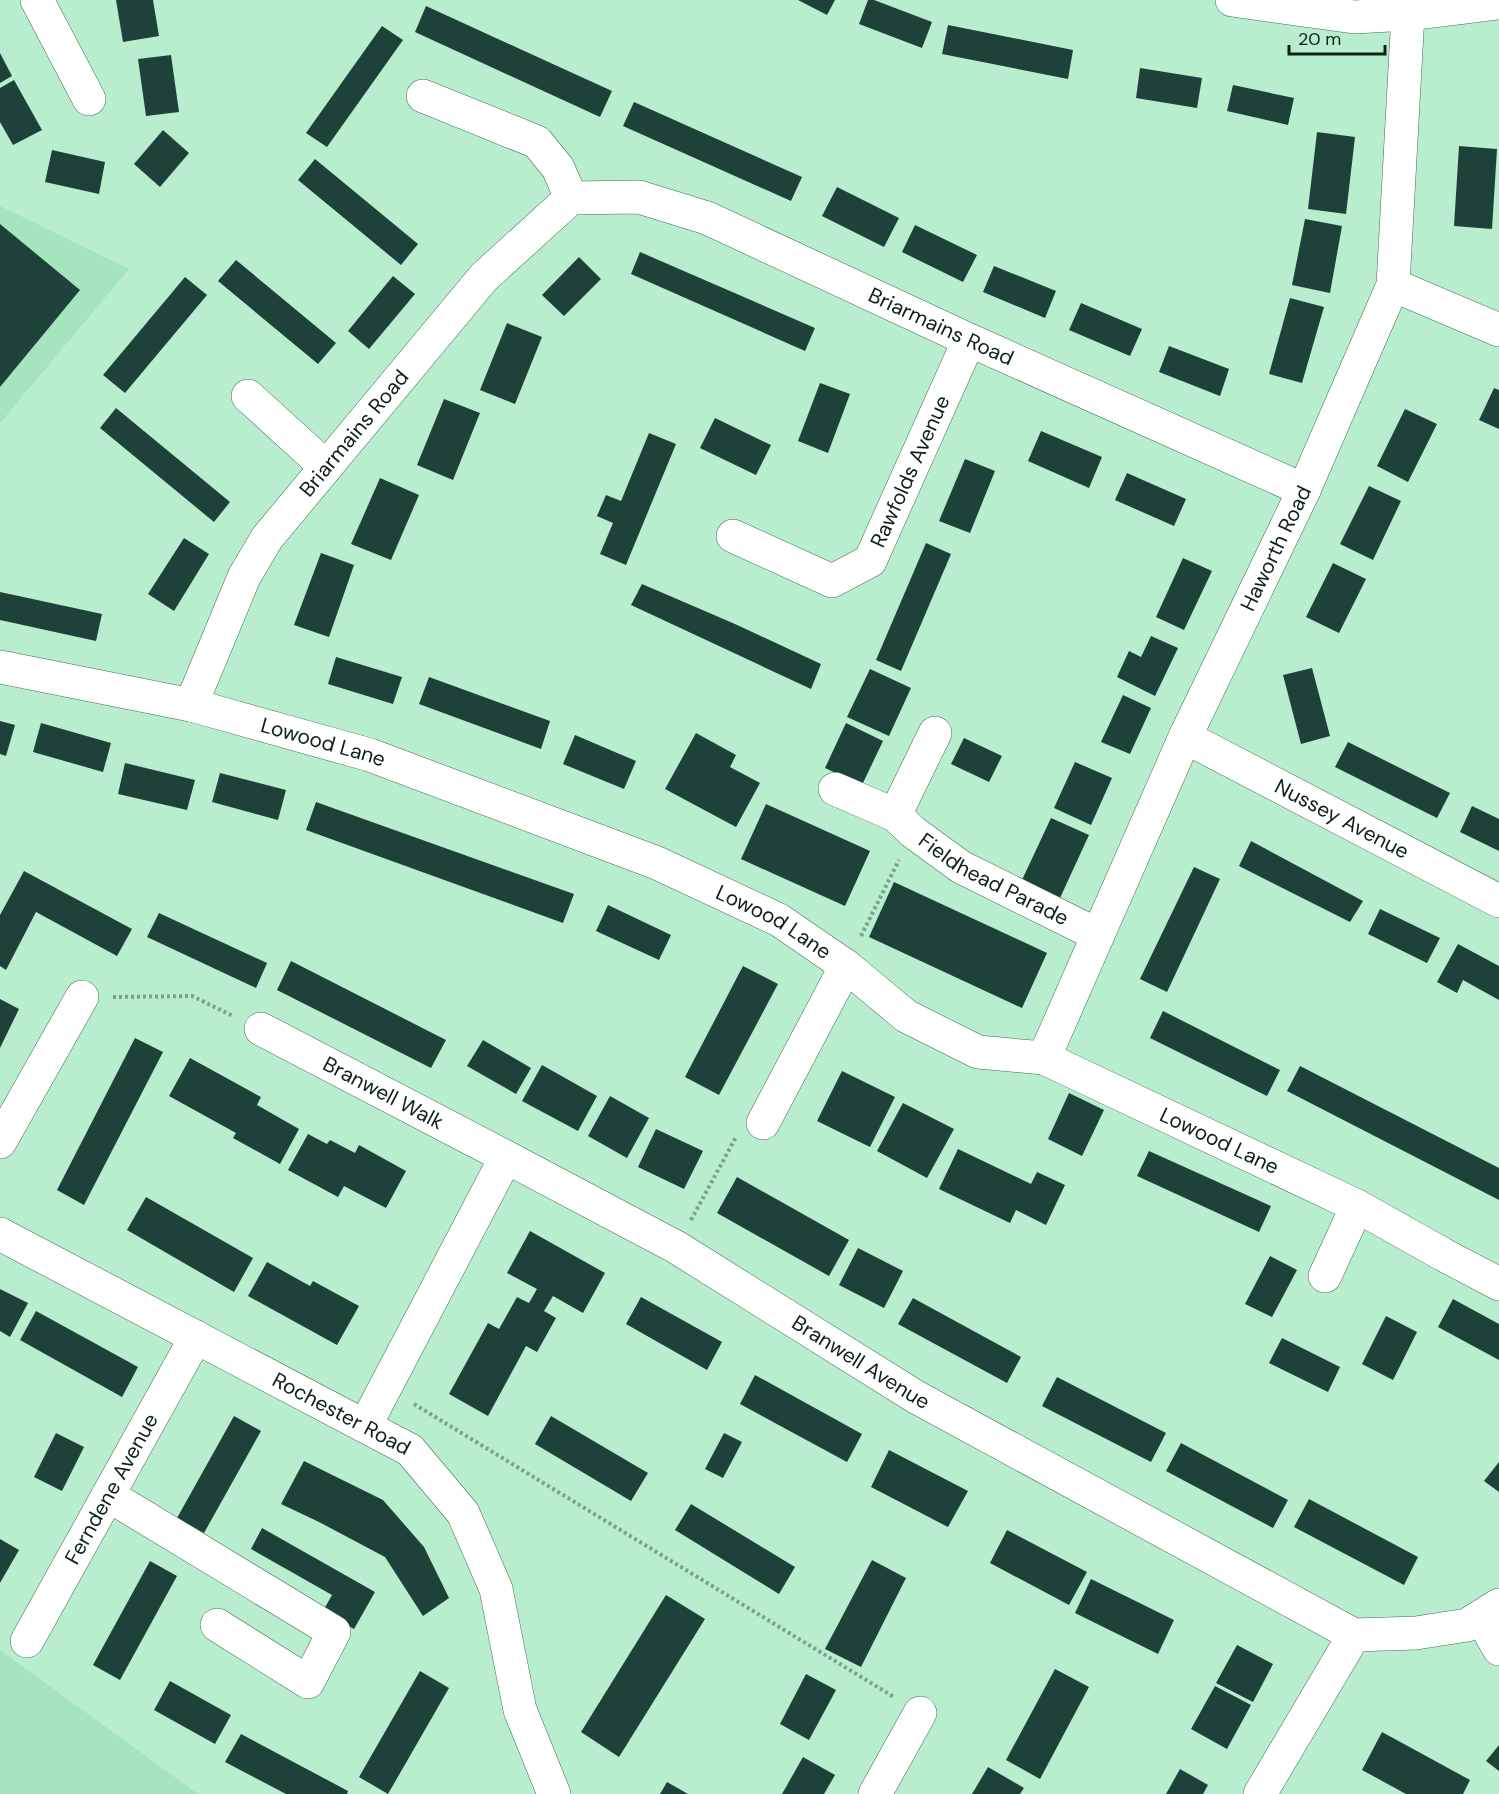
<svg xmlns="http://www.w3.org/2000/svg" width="1499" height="1794" font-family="'DM Sans',sans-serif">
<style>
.built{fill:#a6e3bf}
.building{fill:#1d423a}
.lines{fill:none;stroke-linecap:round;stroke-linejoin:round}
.minor-casing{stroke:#3e6f54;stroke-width:34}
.path{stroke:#79a28a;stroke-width:4;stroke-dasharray:3 3;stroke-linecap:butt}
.minor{stroke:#fff;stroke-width:33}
.labels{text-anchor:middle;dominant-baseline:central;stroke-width:6;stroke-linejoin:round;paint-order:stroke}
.street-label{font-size:21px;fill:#0d2216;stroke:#b8eece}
</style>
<rect width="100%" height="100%" fill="#b8eece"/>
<g class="built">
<polygon points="0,206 129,269 0,423"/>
<polygon points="0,1650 198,1794 0,1794"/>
</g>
<g class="building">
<polygon points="116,0 153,0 159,36 123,42"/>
<polygon points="798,0 835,0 827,15"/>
<polygon points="868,0 874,0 932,22 922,48 859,24"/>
<polygon points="426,6 612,91 600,117 415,32"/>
<polygon points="948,25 1073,50 1068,79 942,54"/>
<polygon points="382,26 403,40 327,147 306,133"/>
<polygon points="0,53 12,76 0,83"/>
<polygon points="171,55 179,112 146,116 138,59"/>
<polygon points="1140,68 1202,78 1197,108 1136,98"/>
<polygon points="14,80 42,130 13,145 0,122 0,88"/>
<polygon points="1233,85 1294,98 1288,125 1227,111"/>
<polygon points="634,102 802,177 791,201 623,126"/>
<polygon points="163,130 189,153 160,187 134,164"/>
<polygon points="1317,132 1355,137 1346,214 1308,209"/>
<polygon points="1459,146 1497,149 1492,229 1454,226"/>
<polygon points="52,150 105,162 99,194 45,182"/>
<polygon points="315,159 418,244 401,265 298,180"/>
<polygon points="837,187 899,218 884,247 822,216"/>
<polygon points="1305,219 1342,226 1330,293 1292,285"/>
<polygon points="0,224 80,290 0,387"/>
<polygon points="915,225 977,255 963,282 902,252"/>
<polygon points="640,252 815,328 805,351 631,274"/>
<polygon points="579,257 601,279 564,316 542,295"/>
<polygon points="236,260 336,343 318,364 218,281"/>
<polygon points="994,266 1056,291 1045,318 983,292"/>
<polygon points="393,276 415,294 369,349 348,331"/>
<polygon points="185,277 207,295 125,393 103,375"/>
<polygon points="1290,298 1324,307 1302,383 1269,374"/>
<polygon points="1081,303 1142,329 1130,356 1069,330"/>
<polygon points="507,323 542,337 515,404 480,390"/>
<polygon points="1169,346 1229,369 1220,396 1159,372"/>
<polygon points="820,383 850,394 828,453 798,441"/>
<polygon points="1494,388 1499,390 1499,429 1479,420"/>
<polygon points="444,399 480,413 453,480 417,465"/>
<polygon points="116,408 230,502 214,522 100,428"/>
<polygon points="1405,409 1437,424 1408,482 1377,466"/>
<polygon points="715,418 771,445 756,475 700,448"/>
<polygon points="1041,431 1102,457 1089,488 1028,461"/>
<polygon points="649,433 676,444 626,565 600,554 613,523 597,516 606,495 621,501"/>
<polygon points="965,459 995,471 970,533 939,521"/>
<polygon points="1127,473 1186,499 1174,526 1115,500"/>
<polygon points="380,478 419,495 391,560 351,544"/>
<polygon points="1369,486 1401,501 1373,560 1340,544"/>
<polygon points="184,538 209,554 174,611 148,594"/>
<polygon points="926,543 951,554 901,671 876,660"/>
<polygon points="321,553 354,565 329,637 294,625"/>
<polygon points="1183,558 1212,571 1184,630 1156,617"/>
<polygon points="1333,563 1366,579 1339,633 1306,617"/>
<polygon points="642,584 735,624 821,664 811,689 631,605"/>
<polygon points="0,592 102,614 96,641 0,620"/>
<polygon points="1151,636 1178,648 1155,696 1117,677 1129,651 1141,657"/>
<polygon points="336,657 402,677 393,704 328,684"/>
<polygon points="1312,668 1330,736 1301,744 1283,675"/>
<polygon points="870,669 911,688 889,736 847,717"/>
<polygon points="429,677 550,721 541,749 419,704"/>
<polygon points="1123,695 1151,708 1130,754 1101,742"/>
<polygon points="0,721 15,725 6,756 0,754"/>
<polygon points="41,723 111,743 103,772 33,752"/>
<polygon points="846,723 883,741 862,785 825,768"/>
<polygon points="696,733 736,755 730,767 760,783 736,827 665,789"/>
<polygon points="575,735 636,761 624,789 563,764"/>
<polygon points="964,738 1002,756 989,782 951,764"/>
<polygon points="1348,742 1450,793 1437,818 1335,767"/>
<polygon points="1075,762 1112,778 1091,825 1054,808"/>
<polygon points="125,763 195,780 187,810 118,794"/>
<polygon points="220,773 286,790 278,820 212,802"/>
<polygon points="316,802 574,894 563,923 306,830"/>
<polygon points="766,804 870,851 845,906 741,859"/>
<polygon points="1472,806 1499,819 1499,851 1460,832"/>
<polygon points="1051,818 1089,835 1060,898 1022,880"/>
<polygon points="1251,841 1363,901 1350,922 1239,866"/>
<polygon points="1194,867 1220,879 1167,992 1140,979"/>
<polygon points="24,871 132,929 117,956 36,912 6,970 0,966 0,915"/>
<polygon points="894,882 1047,953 1022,1008 869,937"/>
<polygon points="608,905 671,935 659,960 596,931"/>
<polygon points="1380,909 1440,938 1427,963 1368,934"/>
<polygon points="159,913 267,963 256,988 147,937"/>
<polygon points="1458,944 1499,966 1499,1000 1463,980 1457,993 1437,982"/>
<polygon points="291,961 446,1040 431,1068 277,990"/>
<polygon points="743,966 778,984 719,1095 685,1077"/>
<polygon points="0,999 19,1009 0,1048"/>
<polygon points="1163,1011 1280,1070 1267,1096 1150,1038"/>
<polygon points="135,1038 163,1052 84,1205 57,1190"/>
<polygon points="483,1040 531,1068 516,1094 467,1066"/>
<polygon points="190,1058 261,1097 257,1105 299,1129 280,1164 233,1138 236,1133 169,1096"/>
<polygon points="542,1065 597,1096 578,1131 522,1101"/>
<polygon points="1300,1066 1499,1168 1499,1200 1287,1091"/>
<polygon points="842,1071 895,1097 870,1147 817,1121"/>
<polygon points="1069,1093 1104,1110 1082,1156 1048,1139"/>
<polygon points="610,1096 649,1118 627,1158 588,1136"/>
<polygon points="903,1103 954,1129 927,1178 877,1151"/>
<polygon points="656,1129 703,1151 684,1189 638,1167"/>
<polygon points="308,1134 327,1144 330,1140 355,1153 359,1145 406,1171 386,1208 344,1186 338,1197 288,1170"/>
<polygon points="958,1149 1031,1184 1037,1172 1065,1185 1046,1225 1016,1210 1010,1223 939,1189"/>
<polygon points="1149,1151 1271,1206 1259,1232 1137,1176"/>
<polygon points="737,1177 849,1240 829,1276 717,1213"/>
<polygon points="146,1197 253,1258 234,1292 127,1230"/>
<polygon points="530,1231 605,1273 583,1313 553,1296 544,1311 556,1318 537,1352 526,1346 488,1416 449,1394 488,1323 499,1329 517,1297 529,1303 537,1289 507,1273"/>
<polygon points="858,1248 903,1271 884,1308 839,1285"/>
<polygon points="1270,1256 1297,1270 1272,1317 1245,1304"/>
<polygon points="267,1262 310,1286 313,1281 359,1306 337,1345 248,1296"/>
<polygon points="0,1289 28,1303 10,1337 0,1331"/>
<polygon points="641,1297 722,1342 707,1370 626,1324"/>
<polygon points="913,1298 1021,1357 1007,1383 898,1324"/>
<polygon points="1453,1299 1499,1324 1499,1360 1438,1327"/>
<polygon points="36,1311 138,1367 122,1397 20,1340"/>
<polygon points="1386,1316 1417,1332 1393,1380 1362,1364"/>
<polygon points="1282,1338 1340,1367 1328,1392 1269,1363"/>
<polygon points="755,1375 862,1434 847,1462 740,1404"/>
<polygon points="1057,1377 1166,1433 1151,1462 1042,1406"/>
<polygon points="234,1416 261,1431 204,1533 177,1518"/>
<polygon points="551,1416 648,1473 631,1501 535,1444"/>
<polygon points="56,1433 84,1447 62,1491 34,1477"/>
<polygon points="724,1433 742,1442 723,1478 705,1469"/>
<polygon points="1181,1443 1288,1500 1273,1528 1166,1471"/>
<polygon points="889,1450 968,1491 948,1527 871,1487"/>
<polygon points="304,1461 383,1500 424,1547 449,1598 423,1616 385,1557 319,1522 281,1504"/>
<polygon points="1499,1462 1499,1492 1484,1481"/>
<polygon points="1309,1499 1418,1557 1404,1585 1294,1527"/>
<polygon points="691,1504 795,1567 779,1594 675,1530"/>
<polygon points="262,1528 375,1592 354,1629 323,1611 332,1595 251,1549"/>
<polygon points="1007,1530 1087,1572 1069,1605 990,1563"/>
<polygon points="0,1539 19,1550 0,1583"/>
<polygon points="872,1560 906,1578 861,1667 825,1649"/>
<polygon points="150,1561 177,1576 120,1680 93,1665"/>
<polygon points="1091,1579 1174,1620 1158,1654 1075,1613"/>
<polygon points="666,1595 705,1619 619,1757 581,1732"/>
<polygon points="1237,1645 1273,1664 1253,1702 1216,1683"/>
<polygon points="1055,1669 1089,1687 1040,1779 1006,1760"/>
<polygon points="420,1671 449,1688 388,1794 359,1777"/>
<polygon points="806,1674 836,1690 809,1740 780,1724"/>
<polygon points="170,1681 231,1715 215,1744 154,1710"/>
<polygon points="1215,1686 1251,1705 1227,1749 1191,1729"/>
<polygon points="1382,1732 1470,1780 1463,1794 1406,1794 1362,1770"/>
<polygon points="241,1734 348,1791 347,1794 286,1794 225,1762"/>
<polygon points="1499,1745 1499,1771 1486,1761"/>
<polygon points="803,1757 835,1775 824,1794 782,1794"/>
<polygon points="988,1767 1024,1788 1020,1794 972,1794"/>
<polygon points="1180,1769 1208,1785 1203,1794 1166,1794"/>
<polygon points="667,1782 688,1794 660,1794"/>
</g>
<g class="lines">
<g class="minor-casing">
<g id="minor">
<polyline points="37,0 89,99"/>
<polyline points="1232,0 1354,17 1408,14 1499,3"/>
<polyline points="423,96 537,142 558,168 571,198"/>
<polyline points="1393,285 1499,330"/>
<polyline points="248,396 326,467"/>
<path id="s1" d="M 733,536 L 832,581 L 870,561 L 969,340"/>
<path id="s2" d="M 0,667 L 191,705 L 370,755 L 657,863 L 779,920 L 846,966 L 906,1016 L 978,1052 L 1044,1058 L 1357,1206 L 1444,1255 L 1499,1284"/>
<path id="s3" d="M 191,705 L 244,577 L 267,538 L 484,277 L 571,198 L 639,197 L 707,218 L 969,340 L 1304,490"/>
<path id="s4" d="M 1185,737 L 1499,901"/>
<path id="s5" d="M 835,789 L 895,815 L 913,832 L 961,867 L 1098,935"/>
<polyline points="895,815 935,733"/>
<path id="s6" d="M 261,1029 L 506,1157"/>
<path id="s7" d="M 1044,1058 L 1185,737 L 1304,490 L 1393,285 L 1408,14"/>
<polyline points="763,1123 846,966"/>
<polyline points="0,1142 82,997"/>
<path id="s8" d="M 0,1234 L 410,1450 L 463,1513 L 496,1589 L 520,1710 L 554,1794"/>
<polyline points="1325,1276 1357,1206"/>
<path id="s9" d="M 365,1426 L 506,1157 L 676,1247 L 916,1397 L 1354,1635 L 1416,1633 L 1467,1625 L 1499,1605"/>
<polyline points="108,1495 334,1632 308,1682 217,1625"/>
<polyline points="1481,1617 1499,1649"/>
<path id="s10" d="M 27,1641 L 196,1337"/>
<polyline points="875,1794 920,1713"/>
<polyline points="1260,1794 1354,1635"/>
</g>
</g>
<g class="path">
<polyline points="861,936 899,860"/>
<polyline points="113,997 192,996 233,1016"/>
<polyline points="691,1220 736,1137"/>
<polyline points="414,1404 894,1697"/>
</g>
<use href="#minor" class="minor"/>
</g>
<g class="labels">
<g class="street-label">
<text stroke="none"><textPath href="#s3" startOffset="1038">Briarmains Road</textPath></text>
<text stroke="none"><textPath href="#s3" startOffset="320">Briarmains Road</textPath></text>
<text stroke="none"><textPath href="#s1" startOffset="250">Rawfolds Avenue</textPath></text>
<text stroke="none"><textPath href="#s7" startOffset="560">Haworth Road</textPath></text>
<text stroke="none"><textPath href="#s2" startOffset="332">Lowood Lane</textPath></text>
<text stroke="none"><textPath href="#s4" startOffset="177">Nussey Avenue</textPath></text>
<text stroke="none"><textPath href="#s5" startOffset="184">Fieldhead Parade</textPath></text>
<text stroke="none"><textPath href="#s2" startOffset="818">Lowood Lane</textPath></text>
<text stroke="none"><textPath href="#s6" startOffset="138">Branwell Walk</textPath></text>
<text stroke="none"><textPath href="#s2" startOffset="1322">Lowood Lane</textPath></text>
<text stroke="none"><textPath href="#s9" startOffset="714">Branwell Avenue</textPath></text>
<text stroke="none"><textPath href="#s8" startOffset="386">Rochester Road</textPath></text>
<text stroke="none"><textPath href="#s10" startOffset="174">Ferndene Avenue</textPath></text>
</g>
</g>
<path d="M1289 45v9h96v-9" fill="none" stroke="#0d2216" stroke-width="3"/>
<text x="1298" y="45" font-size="18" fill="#0d2216" stroke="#b8eece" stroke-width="4.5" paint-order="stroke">20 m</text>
</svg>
